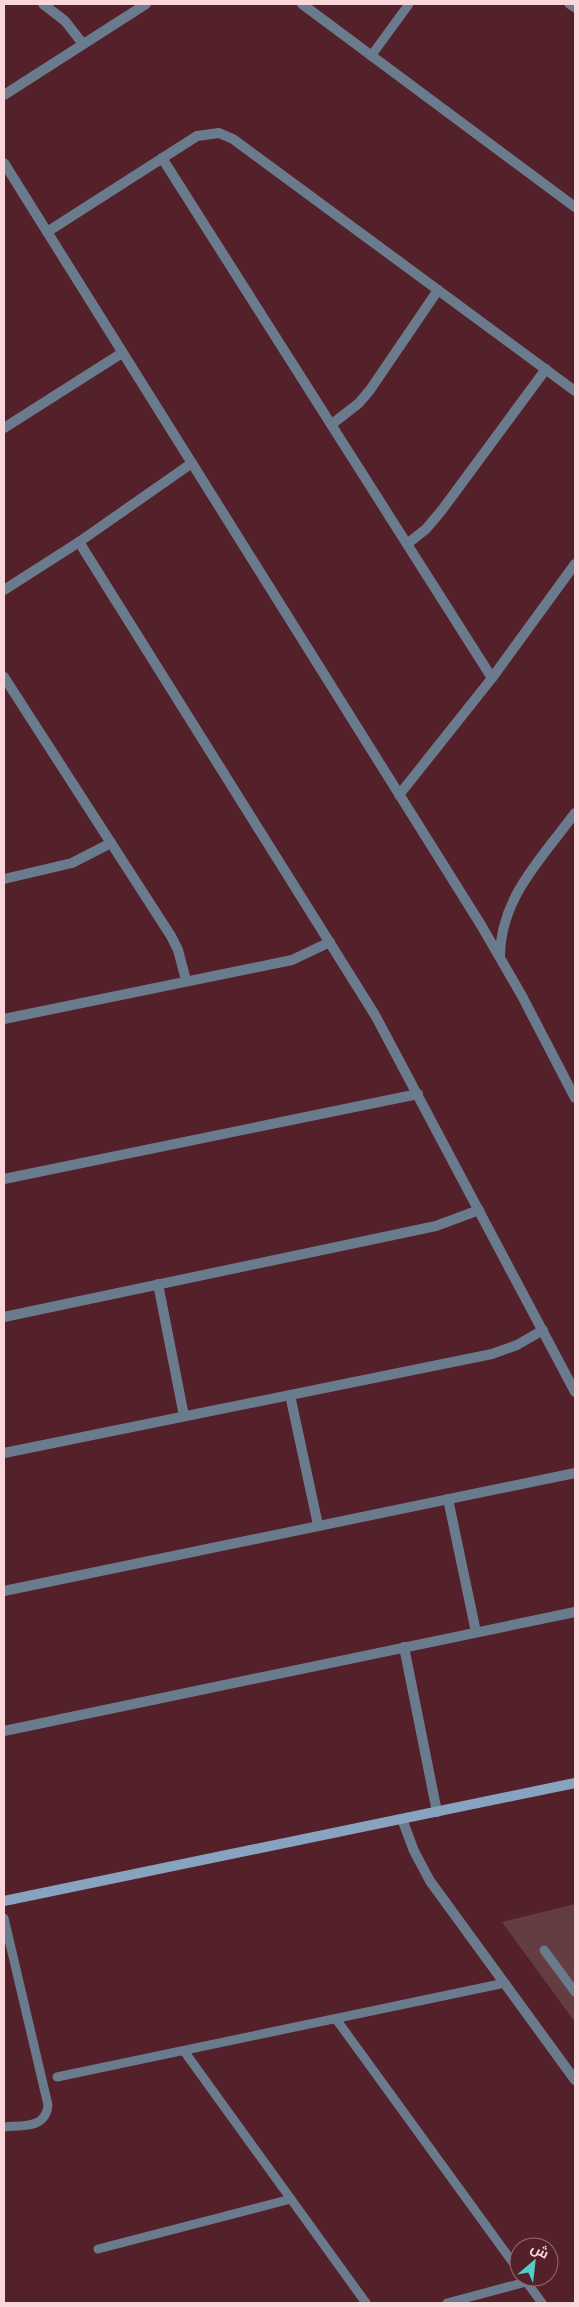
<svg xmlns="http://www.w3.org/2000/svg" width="579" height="2307" font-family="Mulish,Cairo,sans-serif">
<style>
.green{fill:#643d42}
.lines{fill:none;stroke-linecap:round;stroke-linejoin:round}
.lane{stroke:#6a7b8e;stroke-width:9}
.street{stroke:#6a7b8e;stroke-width:10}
.secondary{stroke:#87a3c0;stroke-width:10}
</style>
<rect width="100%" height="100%" fill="#54202a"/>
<polygon class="green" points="575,1904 575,2022 502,1922"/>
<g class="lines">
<g class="lane">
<polyline points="569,4 575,8"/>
<polyline points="371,56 409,4"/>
<path d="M 4,1918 L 48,2105 C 46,2129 22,2125 4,2127"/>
<polyline points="544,1950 575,1992"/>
<polyline points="336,2019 519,2271"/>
<polyline points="184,2051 366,2303"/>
<polyline points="57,2077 505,1983"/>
<polyline points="98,2249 291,2199"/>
<polyline points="523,2277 542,2303"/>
<polyline points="447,2303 526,2282"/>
</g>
<g class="street">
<polyline points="43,4 65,21 83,44"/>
<polyline points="302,4 575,207"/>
<polyline points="4,95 146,4"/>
<polyline points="162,158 492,678"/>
<polyline points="4,163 481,925 522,996 575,1098"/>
<polyline points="47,232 197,136 219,133 233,139 575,391"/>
<polyline points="332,424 359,403 370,390 438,290"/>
<polyline points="4,428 122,353"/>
<polyline points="79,542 375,1015 575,1392"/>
<polyline points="407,544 426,529 442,510 546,369"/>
<polyline points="4,590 79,542 192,463"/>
<polyline points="4,677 171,936 178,950 186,980"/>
<polyline points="399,795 492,678 575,564"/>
<polyline points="4,879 72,863 111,843"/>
<path d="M 500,957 C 500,898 542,858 575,813"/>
<polyline points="4,1019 292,960 330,942"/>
<polyline points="4,1179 418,1094"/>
<polyline points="158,1284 184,1416"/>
<polyline points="4,1317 436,1226 479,1210"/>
<polyline points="290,1395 318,1525"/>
<polyline points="4,1453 492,1354 517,1345 543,1330"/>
<polyline points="448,1499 476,1632"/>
<polyline points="4,1591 575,1473"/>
<polyline points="404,1647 437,1812"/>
<polyline points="4,1731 575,1612"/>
<polyline points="402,1819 414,1851 430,1881 575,2080"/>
</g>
<polyline class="secondary" points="4,1901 575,1783"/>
</g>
<rect width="579" height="2307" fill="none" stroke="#f9d6da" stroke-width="10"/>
<g transform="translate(534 2262) rotate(28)"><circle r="24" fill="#54202a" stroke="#966970"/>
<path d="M0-4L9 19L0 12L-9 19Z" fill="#54cdc7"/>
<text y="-8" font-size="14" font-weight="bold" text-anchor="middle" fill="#f9d6da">ش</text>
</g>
</svg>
